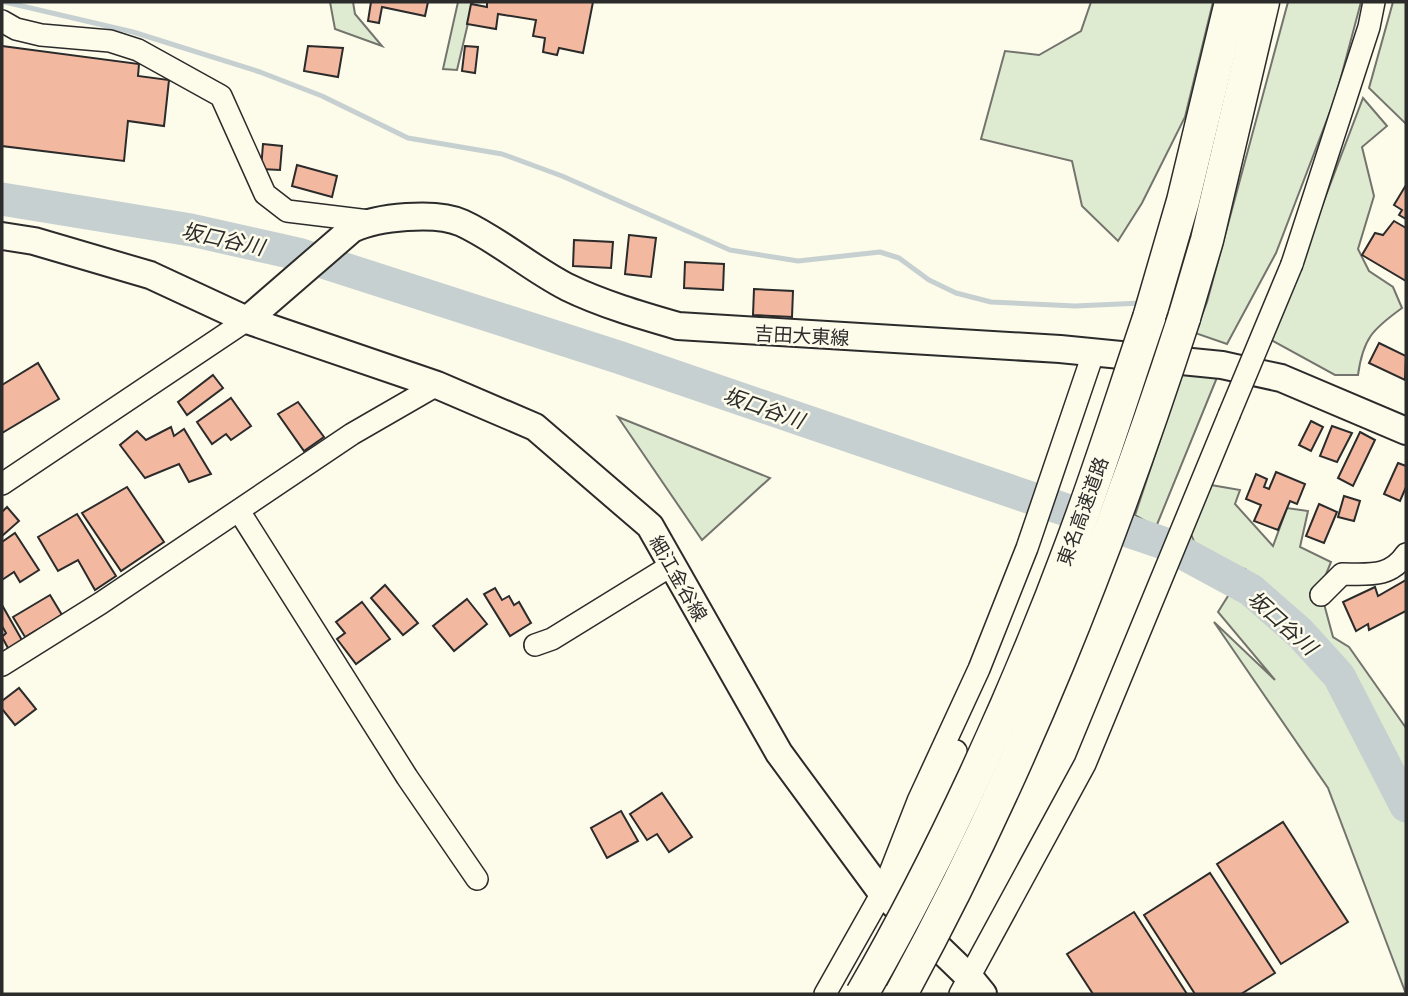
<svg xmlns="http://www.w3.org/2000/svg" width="1408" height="996" font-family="Commissioner,'Noto Sans JP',sans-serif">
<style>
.green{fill:#deebd1;stroke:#74746e;stroke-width:2}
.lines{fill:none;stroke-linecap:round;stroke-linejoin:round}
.stream{stroke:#c7d0d0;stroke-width:5}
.river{stroke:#c7d0d0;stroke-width:33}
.building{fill:#f2b8a0;stroke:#2b2b2b;stroke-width:2}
.minor-casing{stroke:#2b2b2b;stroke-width:24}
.major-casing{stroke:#2b2b2b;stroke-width:30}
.highway-casing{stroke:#2b2b2b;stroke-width:35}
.minor{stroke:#fdfbea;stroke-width:21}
.major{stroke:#fdfbea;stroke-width:26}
.highway{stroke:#fdfbea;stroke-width:32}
.minor-bridge-casing{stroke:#2b2b2b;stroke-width:24;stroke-linecap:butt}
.highway-bridge-casing{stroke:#2b2b2b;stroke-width:35;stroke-linecap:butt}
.minor-bridge{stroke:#fdfbea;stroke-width:21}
.highway-bridge{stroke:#fdfbea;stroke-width:32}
.labels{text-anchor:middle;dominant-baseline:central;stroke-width:5;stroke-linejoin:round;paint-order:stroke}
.street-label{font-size:19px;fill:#2b2b2b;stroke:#fdfbea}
.water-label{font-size:21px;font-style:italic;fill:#2b2b2b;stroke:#fdfbea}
</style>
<rect width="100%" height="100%" fill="#fdfbea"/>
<g class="green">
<polygon points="330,2 353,2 355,14 382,46 335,29"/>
<polygon points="458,2 473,2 457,70 443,69"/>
<polygon points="1091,2 1213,2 1185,117 1142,203 1118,241 1082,206 1072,161 981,139 1005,51 1039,55 1081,31"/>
<polygon points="1288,2 1361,2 1336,96 1276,253 1227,344 1195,333 1207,302"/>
<polygon points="1393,2 1406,2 1406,124 1369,88"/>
<path d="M 1363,98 L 1387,126 L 1362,147 L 1374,196 L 1358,249 L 1369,271 L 1393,287 L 1402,308 C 1373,329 1363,338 1358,375 L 1335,375 L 1271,340 Z"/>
<polygon points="1186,362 1218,375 1156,527 1135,515"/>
<polygon points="618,417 770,478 702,540"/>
<polygon points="1211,485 1240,490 1235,504 1273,546 1287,508 1308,511 1300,547 1331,562 1320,589 1333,637 1349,647 1406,728 1406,994 1328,788 1214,622 1275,680 1218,612 1245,569 1199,554 1191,534"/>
</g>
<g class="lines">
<polyline class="stream" points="5,2 133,32 260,72 322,96 408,138 502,154 562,176 730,250 798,261 880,252 899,258 929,280 956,293 991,302 1075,306 1142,303"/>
<polyline class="river" points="2,199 191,230 298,254 618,357 1166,544 1251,590 1300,633 1339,676 1406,806"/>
</g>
<g class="building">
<polygon points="371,2 428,2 425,16 382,7 379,23 368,21"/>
<polygon points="487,2 593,2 583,53 559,48 557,55 543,52 545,38 533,36 536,20 498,14 496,29 467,24 471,4 487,7"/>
<polygon points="2,46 139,64 138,76 169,80 164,126 128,121 124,161 2,146"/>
<polygon points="308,46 343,48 338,77 304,71"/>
<polygon points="465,46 478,47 475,73 462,71"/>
<polygon points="263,144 282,146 280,170 261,169"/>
<polygon points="297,165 337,176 332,197 292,186"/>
<polygon points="1406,185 1406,219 1399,215 1402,210 1394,205"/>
<polygon points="1394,221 1406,228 1406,281 1362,255 1375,233 1383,235"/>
<polygon points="629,235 656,238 651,277 625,274"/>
<polygon points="574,240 613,242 611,268 573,266"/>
<polygon points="685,262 724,264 723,290 684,288"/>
<polygon points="754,289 793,291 792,317 753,315"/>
<polygon points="1379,343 1406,356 1405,380 1369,363"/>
<polygon points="38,363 59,399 2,433 2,385"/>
<polygon points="213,375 223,388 187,415 178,402"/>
<polygon points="231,398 251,426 231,440 226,434 212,444 197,422"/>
<polygon points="298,402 324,437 304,451 278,414"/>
<polygon points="1311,421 1323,427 1311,451 1299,445"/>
<polygon points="1332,426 1352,433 1337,462 1320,456"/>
<polygon points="171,427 174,436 184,429 211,474 189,482 179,464 145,478 120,445 137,431 146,440"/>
<polygon points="1360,432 1375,440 1353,486 1338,478"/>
<polygon points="1398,463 1406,466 1406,487 1400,501 1384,494"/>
<polygon points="1276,472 1305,484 1297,504 1290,501 1278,530 1254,521 1261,505 1246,499 1256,474 1267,479 1264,487 1269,489"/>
<polygon points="127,487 164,542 121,571 82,513"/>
<polygon points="1344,496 1360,501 1354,521 1338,517"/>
<polygon points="1319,504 1337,512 1324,543 1306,536"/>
<polygon points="7,507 19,521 2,536 2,512"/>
<polygon points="77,514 116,576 95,590 78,560 58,571 38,537"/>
<polygon points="15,533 39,570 20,582 14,572 2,580 2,542"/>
<polygon points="1406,580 1406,611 1369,630 1368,624 1356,631 1343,602 1375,587 1378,596"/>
<polygon points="385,585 418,623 403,635 371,598"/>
<polygon points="495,588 502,600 509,596 514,605 519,602 531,623 510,636 484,594"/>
<polygon points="50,595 62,615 25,637 13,617"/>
<polygon points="467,599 487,624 454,651 433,626"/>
<polygon points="362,602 390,639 356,664 337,639 345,633 336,622"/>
<polygon points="2,605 23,642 9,650 2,637 6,633 2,626"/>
<polygon points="19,688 36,709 15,725 2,709 2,701"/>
<polygon points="662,793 692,837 669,852 657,834 647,840 630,814"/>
<polygon points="621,811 638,841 607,858 591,828"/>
<polygon points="1283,822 1348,922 1281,964 1217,864"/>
<polygon points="1210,873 1275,973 1241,994 1195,994 1144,915"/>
<polygon points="1134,912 1187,994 1093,994 1067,954"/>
</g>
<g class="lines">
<g class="minor-casing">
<g id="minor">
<polyline points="2,21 16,29 41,35 110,41 138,50 221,96 265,194 287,211 369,221"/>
<polyline points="1292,264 1369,27 1374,2"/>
<polyline points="2,484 247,320"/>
<polyline points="239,511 407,777 477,879"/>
<path d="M 1321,595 L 1342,574 C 1368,574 1390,578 1406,554"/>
<polyline points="535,645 552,639 672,565"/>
<polyline points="2,665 101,603 352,434 437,385"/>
<polyline points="895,907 956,751"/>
<polyline points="825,994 882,893 918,801 979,669 1027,548 1094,351"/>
<polyline points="960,994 1085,764 1229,415"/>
</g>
</g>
<g class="major-casing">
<g id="major">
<polyline points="2,236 34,241 150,275 247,320 437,385 535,427 650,526 779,753 882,893 970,978 983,994"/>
<path d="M 247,320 L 352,229 C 377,217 436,211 462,223 C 499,240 530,268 567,287 C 602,304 640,315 678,326 L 1060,349 L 1222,365 L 1281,378 L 1406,431"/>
</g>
</g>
<g class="highway-casing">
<g id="highway">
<polyline points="1149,318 1183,201 1231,2"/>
<polyline points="1184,318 1207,240 1263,2"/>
</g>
</g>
<use href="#minor" class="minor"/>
<use href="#major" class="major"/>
<use href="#highway" class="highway"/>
<g class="minor-bridge-casing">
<polyline id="minor-bridge" points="1229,415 1292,264"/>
</g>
<g class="highway-bridge-casing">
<g id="highway-bridge">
<path d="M 862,994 C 941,857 1015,696 1070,548 C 1099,472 1123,394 1149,318"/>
<path d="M 901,994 C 1019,778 1108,552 1184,318"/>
</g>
</g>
<use href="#minor-bridge" class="minor-bridge"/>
<use href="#highway-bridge" class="highway-bridge"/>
</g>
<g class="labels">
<g class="street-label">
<text transform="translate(802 335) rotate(3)">吉田大東線</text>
<text transform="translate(1082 511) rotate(-70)">東名高速道路</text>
<text transform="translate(679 578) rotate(60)">細江金谷線</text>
</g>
<g class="water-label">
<text transform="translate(223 238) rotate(12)">坂口谷川</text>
<text transform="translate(764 407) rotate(19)">坂口谷川</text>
<text transform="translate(1283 622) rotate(42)">坂口谷川</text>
</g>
</g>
<rect width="1408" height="996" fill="none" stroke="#2b2b2b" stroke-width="7"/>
</svg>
